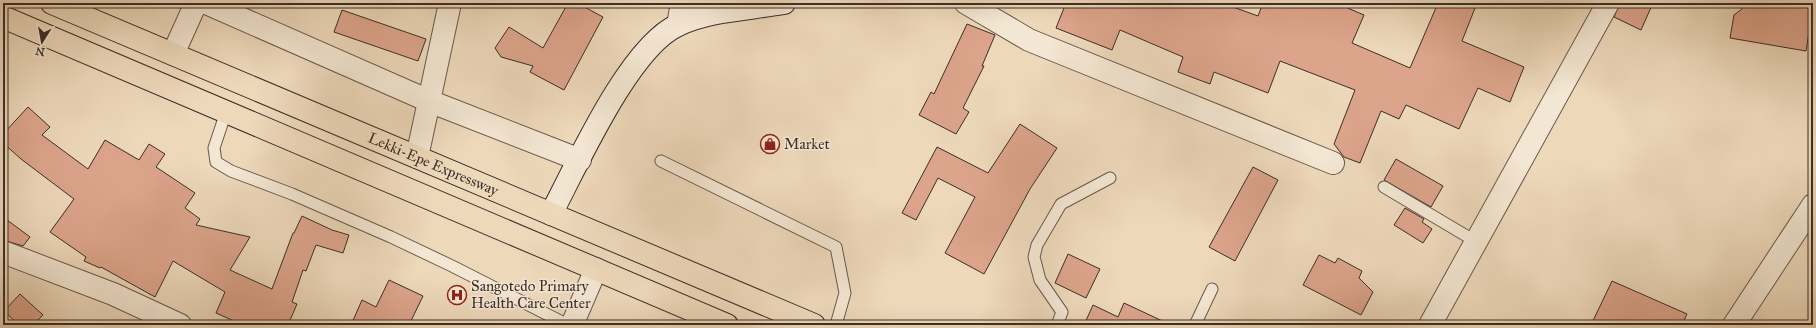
<svg xmlns="http://www.w3.org/2000/svg" width="1816" height="328" font-family="'IM FELL Great Primer',serif">
<style>
.building{fill:#dca48b;stroke:#3b2e29}
.lines{fill:none;stroke-linecap:round;stroke-linejoin:round}
.lane-casing{stroke:#68584d;stroke-width:13}
.street-casing{stroke:#68584d;stroke-width:24}
.secondary-casing{stroke:#3b2e29;stroke-width:24}
.highway-casing{stroke:#3b2e29;stroke-width:24}
.lane{stroke:#f3e6d2;stroke-width:11}
.street{stroke:#f3e6d2;stroke-width:22}
.secondary{stroke:#f3e6d2;stroke-width:22}
.highway{stroke:#edd8ba;stroke-width:22}
.labels{text-anchor:middle;dominant-baseline:central;stroke-width:3;stroke-linejoin:round;paint-order:stroke}
.poi-label{font-size:15px;fill:#3b2e29;stroke:#f3e6d2;text-anchor:start}
.street-label{font-size:15px;fill:#3b2e29;stroke:#f3e6d2}
</style>
<rect width="100%" height="100%" fill="#edd8ba"/>
<filter id="stains"><feTurbulence type="fractalNoise" baseFrequency=".005" numOctaves="4"/><feColorMatrix values="0 0 0 0 .2 0 0 0 0 .09 0 0 0 0 .02 0 0 0 .5 -.17"/></filter>
<radialGradient id="worn" r=".72"><stop offset=".6" stop-color="#630" stop-opacity="0"/><stop offset="1" stop-color="#630" stop-opacity=".3"/></radialGradient>
<g class="building">
<polygon points="568,3 577,3 603,17 564,90 530,72 533,66 501,57 495,48 509,27 543,48"/>
<polygon points="1066,3 1222,3 1258,16 1263,3 1336,3 1364,15 1352,43 1410,68 1438,3 1477,3 1462,41 1524,67 1510,102 1478,88 1459,129 1406,105 1399,119 1381,111 1360,163 1344,157 1334,144 1355,90 1280,61 1268,93 1214,72 1210,84 1178,72 1183,57 1120,30 1112,50 1056,28"/>
<polygon points="1620,3 1653,3 1641,30 1614,17"/>
<polygon points="1743,3 1789,3 1813,7 1806,51 1730,38 1734,15 1742,9"/>
<polygon points="342,10 426,39 418,61 334,32"/>
<polygon points="967,24 995,35 982,66 984,66 963,108 969,112 956,134 919,115 931,92 934,94"/>
<polygon points="28,107 50,127 42,135 88,169 105,140 139,160 149,144 165,154 156,167 195,193 185,208 200,219 196,225 250,237 230,270 272,289 293,233 294,233 302,216 332,230 349,235 343,253 316,245 306,271 303,270 292,302 297,304 288,325 243,325 216,313 225,292 173,261 155,297 101,267 100,268 84,261 86,257 50,232 74,199 21,159 3,143 3,134"/>
<polygon points="1020,124 1057,148 1030,189 984,274 945,253 975,197 938,178 916,220 902,213 937,147 988,173"/>
<polygon points="1396,159 1443,186 1431,207 1384,180"/>
<polygon points="1253,167 1278,180 1235,261 1209,247"/>
<polygon points="1405,208 1424,219 1422,222 1432,229 1423,243 1394,225"/>
<polygon points="3,217 30,237 23,246 3,240"/>
<polygon points="1068,254 1100,269 1086,298 1055,283"/>
<polygon points="1319,255 1335,263 1338,258 1362,271 1359,278 1373,292 1361,315 1303,285"/>
<polygon points="389,280 423,296 409,325 351,325 362,300 376,307"/>
<polygon points="1612,281 1687,314 1682,325 1591,325"/>
<polygon points="20,294 43,315 33,325 19,325 4,311"/>
<polygon points="1124,303 1171,325 1084,325 1093,305 1118,317"/>
</g>
<g class="lines">
<g class="lane-casing">
<g id="lane">
<polyline points="226,112 214,148 216,162 231,171 292,194 391,237 452,266 568,325"/>
<polyline points="661,161 836,247 845,293 836,325"/>
<polyline points="1384,187 1475,241"/>
<polyline points="1057,325 1062,312 1040,280 1034,257 1037,245 1061,204 1110,178"/>
<polyline points="1195,325 1212,289"/>
</g>
</g>
<g class="street-casing">
<g id="street">
<polyline points="206,3 429,101 580,160"/>
<polyline points="966,3 1029,40 1333,163"/>
<polyline points="678,25 682,3"/>
<polyline points="173,54 196,3"/>
<polyline points="417,157 450,3"/>
<polyline points="3,252 113,294 180,325"/>
<polyline points="572,325 596,269"/>
<polyline points="1430,325 1608,3"/>
<polyline points="1734,325 1813,205"/>
</g>
</g>
<g class="secondary-casing">
<path id="secondary" d="M 551,214 C 577,165 629,47 678,25 C 710,10 750,9 784,3"/>
</g>
<g class="highway-casing">
<g id="highway">
<path id="s1" d="M 52,3 L 814,325"/>
<polyline points="3,17 727,325"/>
</g>
</g>
<use href="#lane" class="lane"/>
<use href="#street" class="street"/>
<use href="#secondary" class="secondary"/>
<use href="#highway" class="highway"/>
</g>
<defs>
<g id="shop-ring" transform="scale(1)"><circle r="9.5" fill="#f3e6d2" stroke="#8f2418" stroke-width="1.5"/><path d="M-5-2.5h2.3a2.7 3.5 0 0 1 5.4 0H5L5.5 6h-11ZM-1.5-2.5h3a1.5 2.3 0 0 0-3 0Z" fill="#8f2418"/></g>
<g id="hospital-ring" transform="scale(1)"><circle r="9.5" fill="#f3e6d2" stroke="#8f2418" stroke-width="1.5"/><path d="M-5-5h3v3.5h4V-5h3V5h-3V1.5h-4V5h-3Z" fill="#8f2418"/></g>
</defs>
<g fill-rule="evenodd">
<use href="#shop-ring" x="770" y="144"/>
<use href="#hospital-ring" x="457" y="295"/>
</g>
<g class="labels">
<g class="poi-label">
<text x="784" y="144">Market</text>
<text x="471" y="286">Sangotedo Primary<tspan x="471" dy="17">Health Care Center</tspan></text>
</g>
<g class="street-label">
<text stroke="none"><textPath href="#s1" startOffset="414">Lekki-Epe Expressway</textPath></text>
</g>
</g>
<rect width="1816" height="328" fill="none" stroke="#edd8ba" stroke-width="16"/>
<rect x="4" y="4" width="1808" height="320" fill="none" stroke="#3b2e29" stroke-width="2"/>
<rect x="8" y="8" width="1800" height="312" fill="none" stroke="#3b2e29"/>
<g transform="translate(42 42) rotate(191)" stroke="#f3e6d2" stroke-width="3" paint-order="stroke">
<path d="M0-3L7 15L0 10L-7 15Z" fill="#3b2e29"/>
<text y="-6" font-size="11" font-weight="bold" text-anchor="middle" fill="#3b2e29">N</text>
</g>
<rect width="100%" height="100%" filter="url(#stains)"/>
<rect width="100%" height="100%" fill="url(#worn)"/>
</svg>
